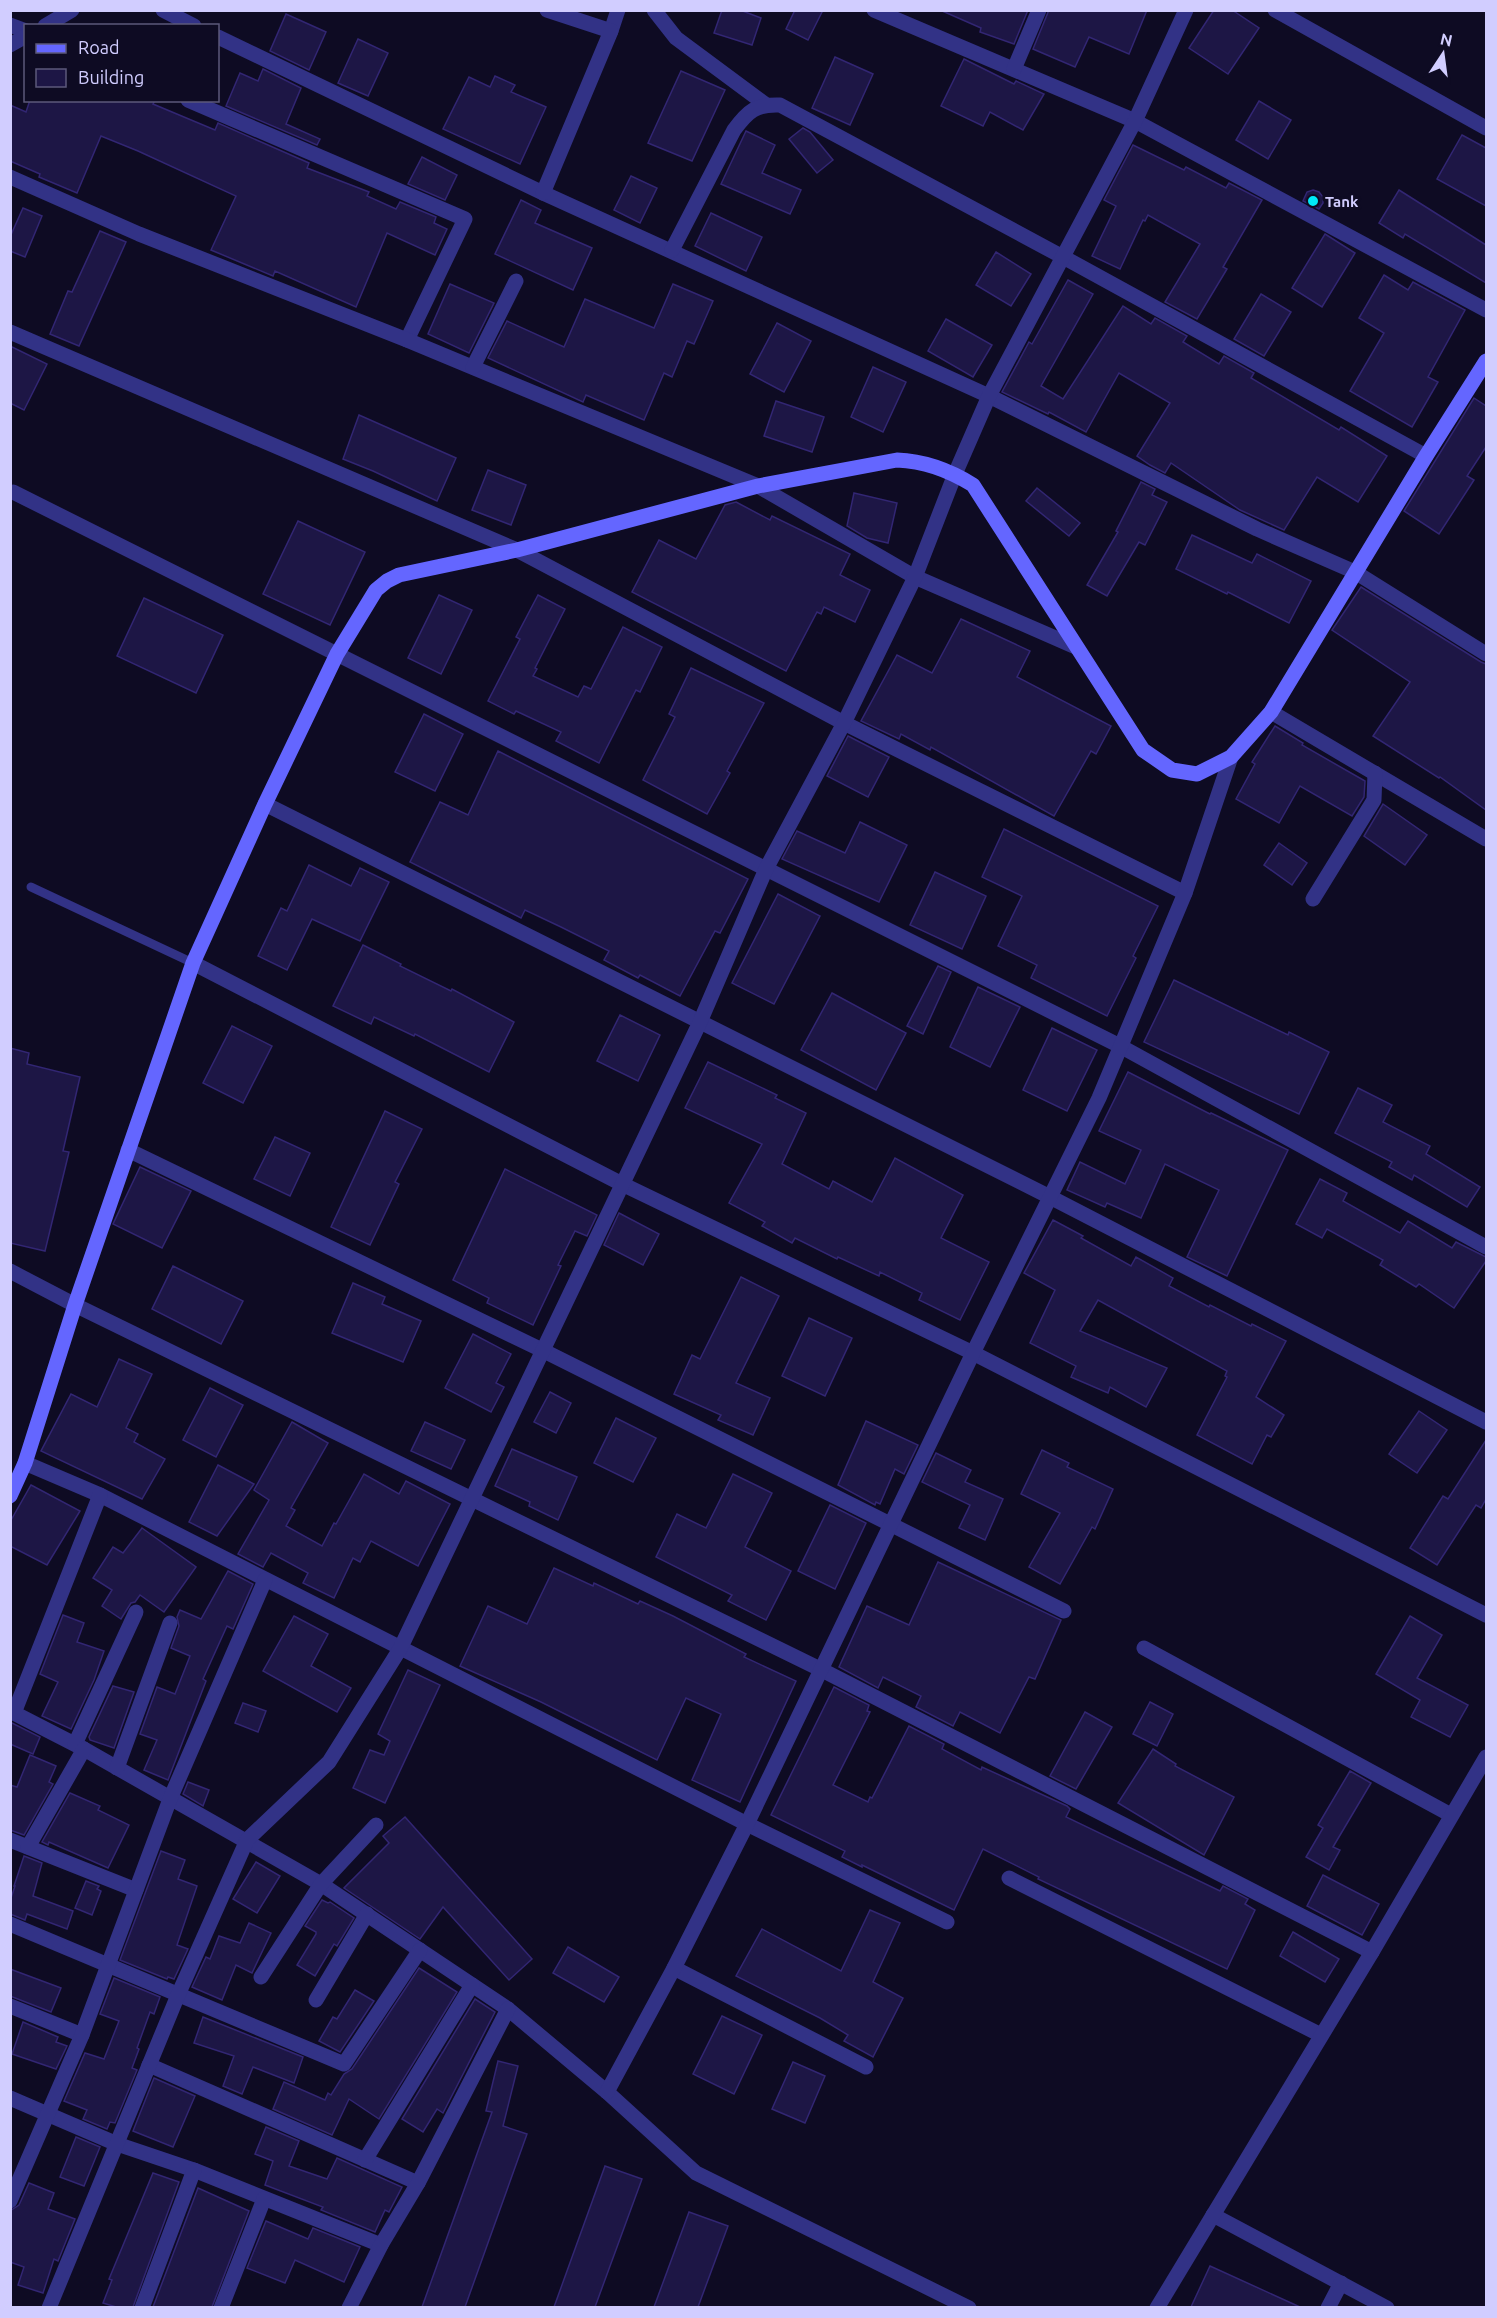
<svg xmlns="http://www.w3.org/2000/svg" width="1497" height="2318" font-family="Ubuntu,sans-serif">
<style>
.building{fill:#1d1645;stroke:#322673;stroke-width:1.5}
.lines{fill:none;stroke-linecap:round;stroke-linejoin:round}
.lane{stroke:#323286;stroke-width:9}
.street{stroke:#323286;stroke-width:15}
.secondary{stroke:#6466ff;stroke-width:15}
.poi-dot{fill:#00e9f8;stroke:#0e0b23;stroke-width:2}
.labels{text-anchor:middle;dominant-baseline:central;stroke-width:6;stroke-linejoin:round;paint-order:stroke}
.poi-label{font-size:15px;font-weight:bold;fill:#d1cdff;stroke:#0e0b23;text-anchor:start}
</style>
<rect width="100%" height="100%" fill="#0e0b23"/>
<g class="building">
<polygon points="722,10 740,10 761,18 752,45 714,33"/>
<polygon points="795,10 823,10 808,40 786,29"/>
<polygon points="940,10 1028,10 1014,44 980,32 981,28"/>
<polygon points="1049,10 1147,10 1129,54 1089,37 1075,67 1033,49"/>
<polygon points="1214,10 1232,10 1259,28 1228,74 1189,48"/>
<polygon points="286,14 326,32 309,70 270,51"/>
<polygon points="358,39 388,53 368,96 338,83"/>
<polygon points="835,57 873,74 850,125 812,108"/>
<polygon points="964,59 1014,84 1016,81 1044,94 1023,130 990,112 983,126 941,106"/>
<polygon points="263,69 301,88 286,124 320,139 317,145 226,106 240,73 258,81"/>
<polygon points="681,71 725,90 692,161 648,143"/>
<polygon points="495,76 515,85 511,92 546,107 520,164 443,129 469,77 490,87"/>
<polygon points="30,100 155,100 153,104 215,130 218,123 309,163 307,168 369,192 367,196 396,209 400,202 436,217 434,223 447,229 435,255 387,233 356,307 275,271 273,276 211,250 236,196 138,151 101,136 77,193 39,177 40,174 10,161 10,105 26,112"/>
<polygon points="1259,101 1291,120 1268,159 1236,140"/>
<polygon points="803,128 810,132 833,160 817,173 789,139"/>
<polygon points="746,131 775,145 762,173 801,190 790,214 721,184"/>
<polygon points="1462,135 1486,148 1486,206 1437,179"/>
<polygon points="1133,145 1184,170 1186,167 1226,188 1229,183 1262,200 1223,267 1227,269 1197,319 1165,302 1200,244 1148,215 1145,221 1143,220 1120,269 1092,256 1116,206 1104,200"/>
<polygon points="422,157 457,175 445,200 408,184"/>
<polygon points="631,176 657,188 640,223 614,210"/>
<polygon points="1313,190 1319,192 1323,197 1323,203 1319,209 1303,201 1307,192"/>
<polygon points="1399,190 1486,245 1486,283 1405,234 1403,238 1379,223"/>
<polygon points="521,200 541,210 535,223 592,248 573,290 495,254"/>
<polygon points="23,208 42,216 25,257 10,251 10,237"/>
<polygon points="711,213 762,237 746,271 695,246"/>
<polygon points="100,231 126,242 79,346 50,334 68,291 72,292"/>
<polygon points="1325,234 1355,253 1322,307 1292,288"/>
<polygon points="996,252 1031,274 1011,306 976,285"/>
<polygon points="1384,275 1408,290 1413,282 1465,310 1428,377 1438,382 1412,427 1350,391 1384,333 1359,318"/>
<polygon points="1068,280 1093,294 1041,386 1063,399 1123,306 1151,324 1155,318 1187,336 1183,342 1219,364 1224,356 1254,373 1251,378 1339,430 1341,427 1387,456 1358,502 1317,477 1284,530 1240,510 1171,463 1165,473 1150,465 1137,456 1170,403 1119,373 1086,432 1049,412 1048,414 1002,392 1029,342 1032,344"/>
<polygon points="450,284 494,303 469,353 428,334"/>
<polygon points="673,284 713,301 694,344 687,341 672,377 664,373 644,420 586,395 583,402 488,358 507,321 564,347 585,299 654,328"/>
<polygon points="1261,294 1291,312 1264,356 1234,339"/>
<polygon points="946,319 992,345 973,377 928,351"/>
<polygon points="777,323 811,341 784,392 750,374"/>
<polygon points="10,346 47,364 24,410 10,403"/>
<polygon points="873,367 906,382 883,432 851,417"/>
<polygon points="1474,398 1486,406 1486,447 1467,476 1474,480 1439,534 1404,511"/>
<polygon points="776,401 824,417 812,452 764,436"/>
<polygon points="359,415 456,458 437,501 373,471 343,459"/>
<polygon points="488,470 526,485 511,525 472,510"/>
<polygon points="1141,482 1155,489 1152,495 1167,502 1145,545 1139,542 1107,596 1087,585 1118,532 1116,531"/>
<polygon points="1037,488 1080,523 1069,536 1026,501"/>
<polygon points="854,493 897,503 888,543 867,538 847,526"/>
<polygon points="736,502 770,520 772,516 850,554 840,575 870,590 855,622 824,607 821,614 817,612 786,671 632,592 659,540 696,559 725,505"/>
<polygon points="298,521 365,552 330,625 263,594"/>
<polygon points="1192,535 1252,563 1257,554 1311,581 1289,623 1228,592 1227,594 1176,569"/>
<polygon points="1361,587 1481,662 1486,664 1486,810 1440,777 1439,778 1373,736 1410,682 1332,630"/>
<polygon points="439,595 472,610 441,674 408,658"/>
<polygon points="538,595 565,609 535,668 537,669 533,676 578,697 584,686 591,689 623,627 662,647 640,692 636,690 599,763 556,741 561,732 516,711 514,714 488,701 520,639 516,637"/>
<polygon points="144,598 223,635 196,693 117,656"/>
<polygon points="961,619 1030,651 1017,677 1111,726 1096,754 1091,751 1054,816 931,747 930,750 901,734 899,739 861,721 897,655 932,673"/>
<polygon points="691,668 764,703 727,771 730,773 707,814 643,780 675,717 669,714"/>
<polygon points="424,714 463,734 435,791 395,772"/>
<polygon points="1275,726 1303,743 1302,745 1365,781 1364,797 1352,816 1300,786 1279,823 1236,799 1255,764 1252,762"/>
<polygon points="848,736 889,757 868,797 827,776"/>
<polygon points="498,751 748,879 720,933 715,931 680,996 640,975 638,978 604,960 609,951 561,927 525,910 521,918 410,862 440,802 468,815"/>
<polygon points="1383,804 1427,835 1405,865 1364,836"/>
<polygon points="860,822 907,845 879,902 782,859 797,831 845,853"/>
<polygon points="1004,829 1158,906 1133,956 1136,958 1107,1016 1031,978 1037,965 998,946 1022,896 982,877"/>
<polygon points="1279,843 1307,863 1292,885 1264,865"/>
<polygon points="309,865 351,886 360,868 389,882 360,941 312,919 287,970 258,956 281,908 287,911"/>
<polygon points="935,872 986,896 962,949 910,925"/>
<polygon points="778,894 820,916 774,1004 732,983"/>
<polygon points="363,945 401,964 400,966 451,991 452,989 514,1022 489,1072 415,1034 414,1036 374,1017 371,1024 333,1006"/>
<polygon points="938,966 951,972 923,1034 907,1026"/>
<polygon points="1174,980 1288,1035 1289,1032 1329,1052 1299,1114 1144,1042"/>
<polygon points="978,987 1020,1007 990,1067 950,1047"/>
<polygon points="832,993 906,1033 876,1090 801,1050"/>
<polygon points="620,1015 660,1035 638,1081 597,1061"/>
<polygon points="232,1026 272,1046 243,1103 203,1083"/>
<polygon points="1052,1028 1097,1050 1067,1111 1023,1090"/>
<polygon points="10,1048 29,1053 27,1064 80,1077 63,1151 69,1152 45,1251 10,1243"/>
<polygon points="708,1062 777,1095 775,1098 806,1113 782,1164 829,1189 833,1181 872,1202 895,1158 963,1195 941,1238 989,1262 960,1320 919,1300 922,1293 880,1272 879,1276 838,1257 837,1259 795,1238 792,1243 762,1226 765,1222 729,1203 762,1144 685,1108"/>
<polygon points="1128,1072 1210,1114 1211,1113 1288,1150 1227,1276 1187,1257 1219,1190 1165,1164 1141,1218 1107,1203 1105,1207 1067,1190 1080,1162 1125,1184 1141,1150 1099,1131"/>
<polygon points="1358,1088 1392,1105 1383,1122 1430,1146 1426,1154 1480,1187 1467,1207 1414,1175 1412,1180 1389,1167 1392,1162 1335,1133"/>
<polygon points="385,1111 422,1129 395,1182 399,1184 370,1245 331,1227"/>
<polygon points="275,1137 310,1153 290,1196 254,1179"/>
<polygon points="140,1167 191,1191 162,1248 113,1224"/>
<polygon points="505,1169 597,1215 587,1236 575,1231 558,1265 561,1266 533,1325 487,1303 489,1298 453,1280"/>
<polygon points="1320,1179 1347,1193 1343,1201 1400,1233 1408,1221 1452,1248 1456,1242 1486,1257 1486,1261 1454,1308 1419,1284 1416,1287 1380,1265 1383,1260 1327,1229 1322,1238 1296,1224"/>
<polygon points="619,1213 659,1234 643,1265 604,1245"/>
<polygon points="1053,1220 1083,1236 1081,1238 1131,1266 1136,1257 1173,1278 1169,1286 1209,1307 1210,1305 1251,1326 1252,1324 1286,1341 1256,1397 1284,1415 1271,1437 1267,1435 1252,1464 1197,1435 1227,1377 1225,1376 1227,1371 1098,1300 1080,1331 1167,1368 1146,1407 1110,1387 1108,1393 1071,1377 1076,1366 1030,1343 1055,1290 1024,1273"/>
<polygon points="173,1266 243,1301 221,1344 152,1309"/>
<polygon points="741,1277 779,1296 736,1383 770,1398 753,1435 718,1420 721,1415 674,1394 692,1355 700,1359"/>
<polygon points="353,1283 385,1297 382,1304 421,1321 403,1362 332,1333"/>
<polygon points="809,1318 852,1338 825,1396 782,1376"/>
<polygon points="473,1334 511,1354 496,1383 504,1387 491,1412 445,1388"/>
<polygon points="119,1359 152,1374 126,1428 138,1434 134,1442 165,1459 142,1499 41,1451 71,1394 97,1407"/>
<polygon points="210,1388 243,1405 216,1457 183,1440"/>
<polygon points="550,1392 571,1403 556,1433 534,1422"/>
<polygon points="1419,1411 1447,1430 1417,1473 1389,1454"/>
<polygon points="616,1418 656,1438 633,1482 594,1463"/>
<polygon points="866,1421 918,1445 904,1474 895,1469 880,1504 876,1502 875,1505 838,1485"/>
<polygon points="292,1422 328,1443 291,1508 295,1510 286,1526 322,1546 334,1523 336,1524 364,1474 399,1494 406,1481 450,1504 418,1566 371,1541 360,1562 353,1558 334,1598 303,1583 308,1573 271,1553 263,1567 238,1554 269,1500 254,1490"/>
<polygon points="425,1422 465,1440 451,1469 411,1451"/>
<polygon points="1486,1440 1486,1499 1481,1508 1476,1505 1437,1565 1410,1548 1443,1496 1448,1499"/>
<polygon points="512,1449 577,1477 558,1520 529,1506 530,1502 495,1486"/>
<polygon points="1042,1450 1069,1463 1067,1467 1113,1489 1095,1529 1092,1527 1060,1584 1029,1567 1060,1513 1021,1494"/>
<polygon points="936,1453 971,1470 965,1482 1003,1499 985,1540 959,1528 970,1505 922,1482"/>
<polygon points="218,1465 254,1484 217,1536 189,1522"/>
<polygon points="733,1474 772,1493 745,1547 791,1571 766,1620 728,1601 732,1595 656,1557 677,1514 706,1528"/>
<polygon points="31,1485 80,1511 47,1565 10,1546 10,1522"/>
<polygon points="830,1505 866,1523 835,1589 798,1571"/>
<polygon points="142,1528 196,1567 164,1612 140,1595 135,1602 131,1603 121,1619 102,1606 112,1590 93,1578 113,1547 123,1553"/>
<polygon points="938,1562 1061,1620 1035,1679 1029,1677 1000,1733 960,1712 953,1726 916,1707 921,1696 883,1677 878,1688 839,1667 867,1606 909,1625"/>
<polygon points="554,1568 593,1586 594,1583 638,1604 640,1601 673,1616 746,1654 744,1657 796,1681 740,1802 692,1780 721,1714 686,1698 657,1760 541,1702 460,1666 488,1606 527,1624"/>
<polygon points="228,1571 253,1584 233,1629 227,1626 203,1679 206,1681 168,1780 144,1770 157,1740 140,1734 157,1687 175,1694 190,1656 171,1648 179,1626 177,1617 180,1610 201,1619"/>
<polygon points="63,1615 84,1623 77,1642 104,1651 94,1680 71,1729 42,1716 58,1682 40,1674"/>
<polygon points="294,1616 328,1634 311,1666 351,1688 337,1712 263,1671"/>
<polygon points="1410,1616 1442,1635 1417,1678 1468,1705 1450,1737 1411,1717 1420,1700 1376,1674"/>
<polygon points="408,1670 440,1685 385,1803 353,1788 370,1750 384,1755 390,1741 378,1734"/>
<polygon points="113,1686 134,1692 114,1748 90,1740 89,1737"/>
<polygon points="834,1687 869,1705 867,1711 870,1712 833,1785 868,1802 870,1797 872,1798 909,1726 944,1744 942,1749 981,1770 982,1767 1067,1806 1070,1809 1066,1817 1220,1891 1223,1886 1248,1899 1245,1904 1255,1910 1227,1969 1038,1879 1039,1877 983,1849 954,1910 862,1865 862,1867 842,1857 845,1851 771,1815"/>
<polygon points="1150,1702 1173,1714 1157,1746 1133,1734"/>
<polygon points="243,1703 266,1711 258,1732 235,1723"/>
<polygon points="1085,1712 1112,1727 1076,1789 1050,1776"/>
<polygon points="10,1722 40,1737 33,1754 10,1744"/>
<polygon points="1153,1749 1176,1764 1175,1766 1234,1797 1204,1855 1118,1803"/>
<polygon points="30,1755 56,1766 49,1782 53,1784 24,1835 10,1830 10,1785 17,1787"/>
<polygon points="1350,1771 1371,1783 1333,1847 1340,1850 1329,1870 1306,1857 1323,1828 1318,1825"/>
<polygon points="188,1782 209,1790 203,1806 183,1794"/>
<polygon points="70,1793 100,1806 98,1810 129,1825 108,1868 49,1842 48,1845 42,1842"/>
<polygon points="405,1817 532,1959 509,1980 443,1907 420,1939 344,1888 389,1843 383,1836"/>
<polygon points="161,1851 185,1860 178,1879 197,1886 177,1945 188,1949 174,1979 168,1977 167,1979 120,1960"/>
<polygon points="24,1856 42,1863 33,1896 73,1911 67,1929 27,1914 25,1920 10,1914 10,1901 15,1886 14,1886"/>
<polygon points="256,1862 280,1876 257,1913 233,1899"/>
<polygon points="1323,1875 1379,1904 1362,1935 1307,1906"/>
<polygon points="86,1881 99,1886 97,1889 101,1891 92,1915 75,1908"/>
<polygon points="322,1900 328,1903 330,1902 354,1918 337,1946 334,1944 315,1976 297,1965 316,1934 316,1932 305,1926"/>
<polygon points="870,1910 900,1923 873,1982 903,1998 873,2057 844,2041 848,2035 820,2018 736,1976 762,1929 841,1971"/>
<polygon points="249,1923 271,1933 252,1973 236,1965 222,2000 192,1987 206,1957 210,1959 219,1936 240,1943"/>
<polygon points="1293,1932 1339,1959 1325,1982 1280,1956"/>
<polygon points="568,1947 619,1977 604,2002 553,1973"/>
<polygon points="419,1968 457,1992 379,2119 349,2099 332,2135 273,2109 284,2082 325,2100 328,2093 331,2095 344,2074 352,2069"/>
<polygon points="10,1969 61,1988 51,2012 10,1996"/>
<polygon points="114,1978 160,1997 154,2014 150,2012 137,2048 139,2049 132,2068 137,2070 115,2123 110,2122 107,2129 83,2119 87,2110 64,2101 85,2053 104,2059 119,2021 100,2014"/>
<polygon points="355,1990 374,2001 340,2052 319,2041 333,2017 337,2019"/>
<polygon points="475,1999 495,2012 443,2113 437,2109 423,2132 402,2119"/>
<polygon points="722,2016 762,2035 734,2094 693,2074"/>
<polygon points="203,2017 303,2057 294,2083 253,2067 242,2094 223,2086 234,2056 194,2043"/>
<polygon points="23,2022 58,2037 56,2042 67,2046 56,2069 12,2054"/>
<polygon points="498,2061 518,2066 503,2126 527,2134 465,2307 422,2307 492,2112 486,2111"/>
<polygon points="793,2062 825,2076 805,2123 772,2109"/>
<polygon points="154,2078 195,2096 173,2147 133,2131"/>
<polygon points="266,2127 299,2141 289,2166 327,2179 337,2158 402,2187 389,2212 385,2210 375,2232 321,2210 323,2207 265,2185 273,2161 255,2154"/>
<polygon points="76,2137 100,2147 84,2186 60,2177"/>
<polygon points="605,2166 642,2179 595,2307 554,2307"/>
<polygon points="153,2173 179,2182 133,2307 116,2307 103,2303 112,2280 109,2279"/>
<polygon points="29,2183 54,2193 48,2209 75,2219 58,2261 54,2259 43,2293 18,2285 24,2267 10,2262 10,2211 19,2205"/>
<polygon points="198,2188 249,2211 212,2307 153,2307"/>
<polygon points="689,2212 728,2226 698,2307 654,2307"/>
<polygon points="266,2221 308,2239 313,2228 360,2247 344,2282 295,2260 285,2283 247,2268"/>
<polygon points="1210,2266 1300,2307 1191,2307"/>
</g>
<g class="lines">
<polyline class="lane" points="31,887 193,963"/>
<g class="street">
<polyline points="163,10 194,26"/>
<polyline points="654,10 676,38 765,104"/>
<polyline points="874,10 1135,121 1486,310"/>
<polyline points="1275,10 1486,128"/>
<polyline points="10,25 26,31"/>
<polyline points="45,26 72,10"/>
<polyline points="611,31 618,10"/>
<polyline points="218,37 543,193 989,396 1257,529 1355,572 1486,654"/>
<polyline points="10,45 26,36"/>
<polyline points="1014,69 1039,10"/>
<polyline points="188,100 465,219 407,340"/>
<polyline points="10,177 139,234 407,340 758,486 915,577 1076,647"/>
<polyline points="543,193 611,31 547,10"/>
<path d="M 672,250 L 734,130 C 748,111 756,104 780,105 L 1063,257 L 1426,456"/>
<polyline points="10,332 517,550 844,723 1185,893"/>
<polyline points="473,367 516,281"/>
<polyline points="13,492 1120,1046 1486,1247"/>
<polyline points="1271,712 1486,839"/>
<polyline points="265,804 1050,1197 1486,1422"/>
<polyline points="1313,899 1374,800 1375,773"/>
<polyline points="193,963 622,1184 973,1353 1486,1615"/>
<polyline points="128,1150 544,1351 1064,1611"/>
<polyline points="10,1271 75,1305 822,1670 1372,1952"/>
<polyline points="25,1463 100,1495 747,1824 947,1922"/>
<polyline points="1144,1648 1451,1815"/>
<polyline points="10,1711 84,1749 321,1884 508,2009 607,2092 696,2173 969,2308"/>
<polyline points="14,1713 100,1495"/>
<polyline points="75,1744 136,1612"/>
<polyline points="117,1768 170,1623"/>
<polyline points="10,1840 136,1890"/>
<polyline points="28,1847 84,1749"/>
<polyline points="1009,1878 1321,2035"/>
<polyline points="10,1924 344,2064 420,1950"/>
<polyline points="674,1968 866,2067"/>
<polyline points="261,1977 321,1884 376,1825"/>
<polyline points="316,2000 367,1914"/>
<polyline points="10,2006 82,2035"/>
<polyline points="149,2065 418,2183"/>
<polyline points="607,2092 674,1968 747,1824 973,1353 1099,1098 1185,893 1231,757"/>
<polyline points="10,2098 117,2144 194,2170 381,2245"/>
<polyline points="365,2160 472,1985"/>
<polyline points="10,2201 82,2035 170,1799 265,1580"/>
<polyline points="1213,2215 1387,2308"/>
<polyline points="49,2308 178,1995 247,1840 329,1762 400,1649 700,1022 766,869 844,723 915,577 955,474 989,396 1135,121 1186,10"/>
<polyline points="142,2308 194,2170"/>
<polyline points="221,2308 264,2199"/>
<polyline points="349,2308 381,2245 418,2183 508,2009"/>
<polyline points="1157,2308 1372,1952 1486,1757"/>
<polyline points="1328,2308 1341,2283"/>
</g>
<path class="secondary" d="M 10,1496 L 25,1463 L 75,1305 L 193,963 L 265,804 L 337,654 L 376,590 L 387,581 L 399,575 L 517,550 L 758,486 L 897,460 C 925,461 949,470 973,485 L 1143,750 L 1172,770 L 1197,774 L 1231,757 L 1271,712 L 1426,456 L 1486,361"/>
</g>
<circle class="poi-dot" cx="1313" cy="201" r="6"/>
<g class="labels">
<g class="poi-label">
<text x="1325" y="201">Tank</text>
</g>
</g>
<rect width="1497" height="2318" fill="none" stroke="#d1cdff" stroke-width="24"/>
<rect x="24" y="24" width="195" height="78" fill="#0e0b23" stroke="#5c597b" stroke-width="1.5"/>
<rect x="36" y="44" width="30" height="9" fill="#6466ff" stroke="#5c597b" stroke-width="1.5"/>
<text x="78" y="54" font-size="18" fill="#d1cdff">Road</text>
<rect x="36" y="69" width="30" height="18" fill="#1d1645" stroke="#5c597b" stroke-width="1.5"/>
<text x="78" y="84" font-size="18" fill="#d1cdff">Building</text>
<g transform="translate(1443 54) rotate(13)" stroke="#0e0b23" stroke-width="4.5" paint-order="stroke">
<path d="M0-4.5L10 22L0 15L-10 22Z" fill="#d1cdff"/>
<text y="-9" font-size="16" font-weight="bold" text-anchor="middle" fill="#d1cdff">N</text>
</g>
</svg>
